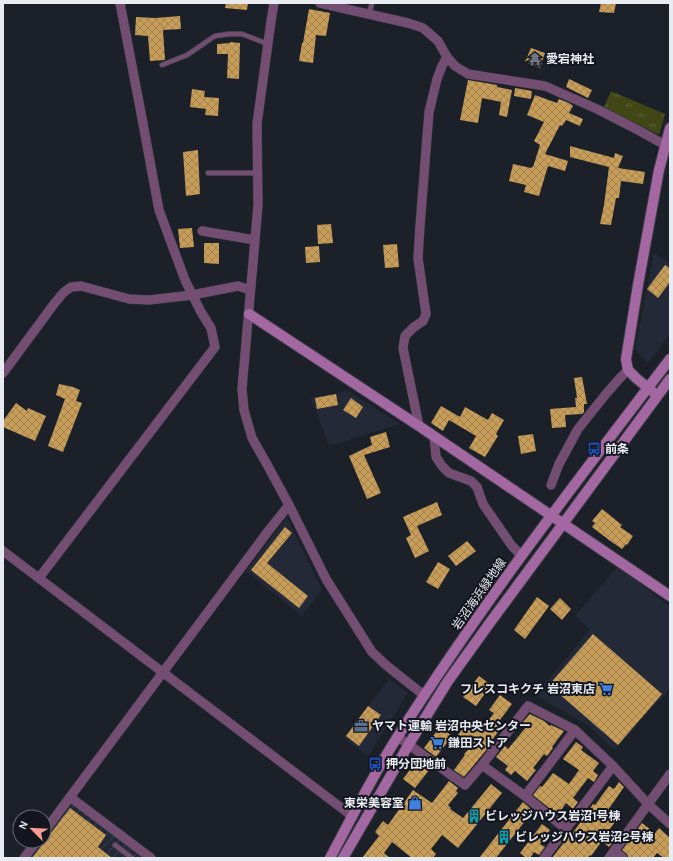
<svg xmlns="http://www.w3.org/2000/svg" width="673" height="861" font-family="Karla,'Noto Sans JP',sans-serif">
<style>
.built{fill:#232937}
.industrial{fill:url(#industrial-furrows)}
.park{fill:url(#park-tufts)}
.building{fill:url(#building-cross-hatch)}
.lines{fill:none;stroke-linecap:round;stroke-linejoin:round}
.lane-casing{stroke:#393c44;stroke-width:6}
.street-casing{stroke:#393c44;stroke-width:10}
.secondary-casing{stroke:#393c44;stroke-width:12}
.lane{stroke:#734e72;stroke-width:4.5}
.street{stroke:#734e72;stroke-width:9}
.secondary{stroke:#a367a1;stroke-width:10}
.labels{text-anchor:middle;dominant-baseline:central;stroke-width:4;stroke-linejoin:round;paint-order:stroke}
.poi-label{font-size:12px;font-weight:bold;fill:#e8ebf1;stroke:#13161e;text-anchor:start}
.street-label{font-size:12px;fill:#e8ebf1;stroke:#13161e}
</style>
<defs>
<pattern id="industrial-furrows" width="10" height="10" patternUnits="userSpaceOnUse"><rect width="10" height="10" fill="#232937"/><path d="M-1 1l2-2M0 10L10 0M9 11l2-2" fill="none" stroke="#383e4b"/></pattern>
<pattern id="park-tufts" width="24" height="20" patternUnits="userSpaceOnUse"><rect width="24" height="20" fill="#404715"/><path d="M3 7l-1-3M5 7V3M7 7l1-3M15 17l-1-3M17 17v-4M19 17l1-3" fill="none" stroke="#5c6238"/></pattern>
<pattern id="building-cross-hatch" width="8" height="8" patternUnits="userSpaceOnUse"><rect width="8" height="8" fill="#c89d58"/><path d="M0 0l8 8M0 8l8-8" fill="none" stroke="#a18353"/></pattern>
</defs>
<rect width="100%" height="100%" fill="#1c2028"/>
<g class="built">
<polygon points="654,253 670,264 670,334 648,363 635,349"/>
<polygon points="348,391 400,424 329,446 311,398"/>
<polygon points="287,517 322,590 302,616 246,571"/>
<polygon points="618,566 670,607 670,688 614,750 589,726 535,695 590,630 575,616"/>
<polygon points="389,679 408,693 368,756 344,738"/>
</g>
<polygon class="industrial" points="71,803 146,858 28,858 41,841 44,841 44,837"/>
<polygon class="park" points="611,91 665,114 659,135 604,107"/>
<g class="building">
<polygon points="226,3 248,3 247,10 225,8"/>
<polygon points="601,3 616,3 614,13 599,12"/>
<polygon points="309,9 330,13 326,36 316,35 313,63 299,61 302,43 303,43"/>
<polygon points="180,16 181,29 163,30 165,60 150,61 148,36 135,35 136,17 155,18"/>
<polygon points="230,42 240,43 239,79 227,78 228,54 217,54 217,44 230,43"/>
<polygon points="531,48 545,53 540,68 525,62"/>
<polygon points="569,79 592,90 588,98 566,87"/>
<polygon points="468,80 497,85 497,87 512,90 507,117 499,115 501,102 482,98 478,123 460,120"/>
<polygon points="515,88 532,91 531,99 514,96"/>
<polygon points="192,89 205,91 204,97 219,98 218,116 205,115 206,109 190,107"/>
<polygon points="535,95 557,103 559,99 569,103 573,106 569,113 583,119 580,126 566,120 562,126 560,125 545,154 568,161 565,171 548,166 539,196 524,192 526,185 509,181 513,164 531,168 532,167 533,167 540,145 534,141 544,122 527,115"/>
<polygon points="570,146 614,158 615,153 623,156 618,168 645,172 643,184 621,181 619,198 616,198 611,225 600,224 604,205 609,167 570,157"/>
<polygon points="198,150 200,194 186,196 183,152"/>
<polygon points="331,224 333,243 318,244 317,225"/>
<polygon points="192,228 194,247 180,248 178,229"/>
<polygon points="204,243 219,243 219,264 204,263"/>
<polygon points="397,244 399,267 385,268 383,245"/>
<polygon points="319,246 320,262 306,263 305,247"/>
<polygon points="665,265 670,268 670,282 658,298 647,289"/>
<polygon points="582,377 587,404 584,404 584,412 582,414 565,415 566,427 552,428 550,409 576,407 575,398 577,398 574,378"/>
<polygon points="59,384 73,387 80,390 76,401 82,403 63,452 48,446 65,399 56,395"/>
<polygon points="336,394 338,405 317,409 315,398"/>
<polygon points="351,398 363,407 356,418 343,410"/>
<polygon points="16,403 27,411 28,408 46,416 35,441 3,427 3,421"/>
<polygon points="441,406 460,417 465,407 488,420 492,413 504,420 496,434 498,436 485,457 469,448 476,436 449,420 443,431 431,423"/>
<polygon points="386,432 390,447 364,455 381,493 367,499 349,456 372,445 370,437"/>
<polygon points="533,434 536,451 521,454 518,436"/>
<polygon points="437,502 442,515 417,526 429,551 415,558 406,538 411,535 403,517"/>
<polygon points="602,509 622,525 620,527 633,536 627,545 626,544 622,549 609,540 592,527 595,523 592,521"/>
<polygon points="285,527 292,533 267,563 308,596 299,608 251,570"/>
<polygon points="467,541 476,551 456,566 448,556"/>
<polygon points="438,562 450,569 438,589 426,582"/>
<polygon points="537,597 549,606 525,639 514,630"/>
<polygon points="560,598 571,609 562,620 550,609"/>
<polygon points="593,634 662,694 618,745 549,685"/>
<polygon points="479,676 491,685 476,706 463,697"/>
<polygon points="500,695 512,704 496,725 501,728 486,748 487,749 464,777 454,770 465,755 464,754 469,749 455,739 465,725 473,731 479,723 484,726 494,713 489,710"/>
<polygon points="368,706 381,715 359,746 346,736"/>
<polygon points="530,714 544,721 550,726 551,725 564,731 552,747 553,748 547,756 544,754 533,768 536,770 527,781 515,771 511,775 505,770 508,766 496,757 505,746 508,749 527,726 523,722"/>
<polygon points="440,727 452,736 436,757 424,748"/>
<polygon points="576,742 583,747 581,750 599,763 593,771 598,775 594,782 588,778 573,798 578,802 573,809 566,803 558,815 533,795 540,786 542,787 553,773 569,784 579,770 563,759"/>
<polygon points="418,759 429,767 428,768 430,769 415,788 403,779"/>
<polygon points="449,781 458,788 456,791 458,793 448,805 451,808 450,809 463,818 491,784 502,793 458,848 442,835 431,849 436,854 433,858 412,858 392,842 384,853 390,858 362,858 379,836 375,832 383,821 388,825 413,790 432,803"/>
<polygon points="619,782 624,787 608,810 618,818 606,834 607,834 606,836 614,841 609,847 602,841 591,856 590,855 587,858 552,858 568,837 569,838 580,823 584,817 583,816 588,809 589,810 593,804 595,805 609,786 614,789"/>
<polygon points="523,802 531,809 527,814 529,816 496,858 479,858"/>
<polygon points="70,808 106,835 98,847 112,858 32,858"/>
<polygon points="642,823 655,833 659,828 670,838 670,858 664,858 657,853 653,858 629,858 627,854 622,850"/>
<polygon points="542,824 550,830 540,844 545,847 539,855 534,852 530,858 526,858 520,853"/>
</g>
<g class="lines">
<g class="lane-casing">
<g id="lane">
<polyline points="369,14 372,3"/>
<polyline points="162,65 187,55 215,36 229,34 242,34 268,44"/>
<polyline points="208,173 258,173"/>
<polyline points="115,845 132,858"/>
</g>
</g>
<g class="street-casing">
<g id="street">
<polyline points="274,3 271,21 257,124 258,205 242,389 244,410 252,438 269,468 289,505 326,579 372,652 387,666 425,696"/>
<polyline points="320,3 408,23 423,28 438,41 447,57 455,66 468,74 545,86 597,109 638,130 665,145"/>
<polyline points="202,231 255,240"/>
<polyline points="3,373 54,304 63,293 71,287 81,286 129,299 149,300 192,295 238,286 250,290"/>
<polyline points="419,426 403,348 405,336 414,327 423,321 426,314 418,258 420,226 429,112 437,79 442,66 447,57"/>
<polyline points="434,436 436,457 442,466 449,473 471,481 477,487 483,504 512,546 522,556"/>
<polyline points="551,485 559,464 578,429 606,394 620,378 628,370"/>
<polyline points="3,551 352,816"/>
<polyline points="39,578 215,347 211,328 201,312 185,280 159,210 141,113 120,3"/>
<polyline points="398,737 465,785 482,765 528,706 575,730 613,766 648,804 670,824"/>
<polyline points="482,765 525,796 575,730"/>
<polyline points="525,796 566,829"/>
<polyline points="70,797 151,858"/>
<polyline points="44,832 269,530 289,505"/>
<polyline points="614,851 623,858"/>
<polyline points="24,858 37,841"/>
<polyline points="544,858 613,766"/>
<polyline points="609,858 670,774"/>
</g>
</g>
<g class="secondary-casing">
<g id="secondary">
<polyline points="249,314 419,426 670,596"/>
<polyline points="653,392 636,378 628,370 626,359 638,285 659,170 670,128"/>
<path d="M 330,858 C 352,817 373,775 398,736 C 481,605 576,482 670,359"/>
<polyline points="343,858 409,744 448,681 489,624 670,379"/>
</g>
</g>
<use href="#lane" class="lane"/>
<use href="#street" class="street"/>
<use href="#secondary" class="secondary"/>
</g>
<defs>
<g id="temple-bare" transform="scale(1.08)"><path d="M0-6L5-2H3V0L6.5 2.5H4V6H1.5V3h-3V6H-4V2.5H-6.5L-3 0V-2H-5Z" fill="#6b7280" stroke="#13161e" stroke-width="2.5" paint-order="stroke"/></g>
<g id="bus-bare" transform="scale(1.08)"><path d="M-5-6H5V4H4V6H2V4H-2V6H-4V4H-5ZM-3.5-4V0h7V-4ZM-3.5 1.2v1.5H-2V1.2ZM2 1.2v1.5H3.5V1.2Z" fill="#1a4fb4" stroke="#13161e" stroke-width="2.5" paint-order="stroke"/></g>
<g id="supermarket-bare" transform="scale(1.08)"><path d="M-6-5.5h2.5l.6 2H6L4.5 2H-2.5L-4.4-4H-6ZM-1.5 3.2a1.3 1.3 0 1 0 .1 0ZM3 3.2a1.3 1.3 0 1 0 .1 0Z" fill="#3f7fe0" stroke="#13161e" stroke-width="2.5" paint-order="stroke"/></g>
<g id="office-bare" transform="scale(1.08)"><path d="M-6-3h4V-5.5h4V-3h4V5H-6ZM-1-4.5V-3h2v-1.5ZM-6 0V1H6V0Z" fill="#5c6f8a" stroke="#13161e" stroke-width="2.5" paint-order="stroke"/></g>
<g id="shop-bare" transform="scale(1.08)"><path d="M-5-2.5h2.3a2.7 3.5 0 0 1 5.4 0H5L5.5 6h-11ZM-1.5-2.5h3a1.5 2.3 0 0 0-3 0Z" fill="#3f7fe0" stroke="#13161e" stroke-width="2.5" paint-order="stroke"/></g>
<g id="building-bare" transform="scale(1.08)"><path d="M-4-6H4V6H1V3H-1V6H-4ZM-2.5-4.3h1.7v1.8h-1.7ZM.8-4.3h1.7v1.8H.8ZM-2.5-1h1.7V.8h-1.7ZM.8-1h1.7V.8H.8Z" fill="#0f9aa8" stroke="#13161e" stroke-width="2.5" paint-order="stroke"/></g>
</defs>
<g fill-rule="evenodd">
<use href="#temple-bare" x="535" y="59"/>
<use href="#bus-bare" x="594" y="449"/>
<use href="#supermarket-bare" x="606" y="689"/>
<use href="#office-bare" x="361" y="726"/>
<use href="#supermarket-bare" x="437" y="743"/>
<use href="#bus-bare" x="375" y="764"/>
<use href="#shop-bare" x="415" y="803"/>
<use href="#building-bare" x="474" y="816"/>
<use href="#building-bare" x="504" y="837"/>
</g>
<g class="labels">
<g class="poi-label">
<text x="546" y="59">愛宕神社</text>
<text x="605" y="449">前条</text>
<text x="595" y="689" text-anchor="end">フレスコキクチ 岩沼東店</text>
<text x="372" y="726">ヤマト運輸 岩沼中央センター</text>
<text x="448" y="743">鎌田ストア</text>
<text x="386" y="764">押分団地前</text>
<text x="404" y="803" text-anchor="end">東栄美容室</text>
<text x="485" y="816">ビレッジハウス岩沼1号棟</text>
<text x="515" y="837">ビレッジハウス岩沼2号棟</text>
</g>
<g class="street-label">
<text transform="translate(479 594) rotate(-55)">岩沼海浜緑地線</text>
</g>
</g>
<rect width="673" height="861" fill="none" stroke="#e8ebf1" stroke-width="8"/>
<g transform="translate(32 829) rotate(294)"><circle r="19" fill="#13161e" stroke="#686b72"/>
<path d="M0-3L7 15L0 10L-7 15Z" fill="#f59c94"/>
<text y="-6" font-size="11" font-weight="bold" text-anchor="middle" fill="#e8ebf1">N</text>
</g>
</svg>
